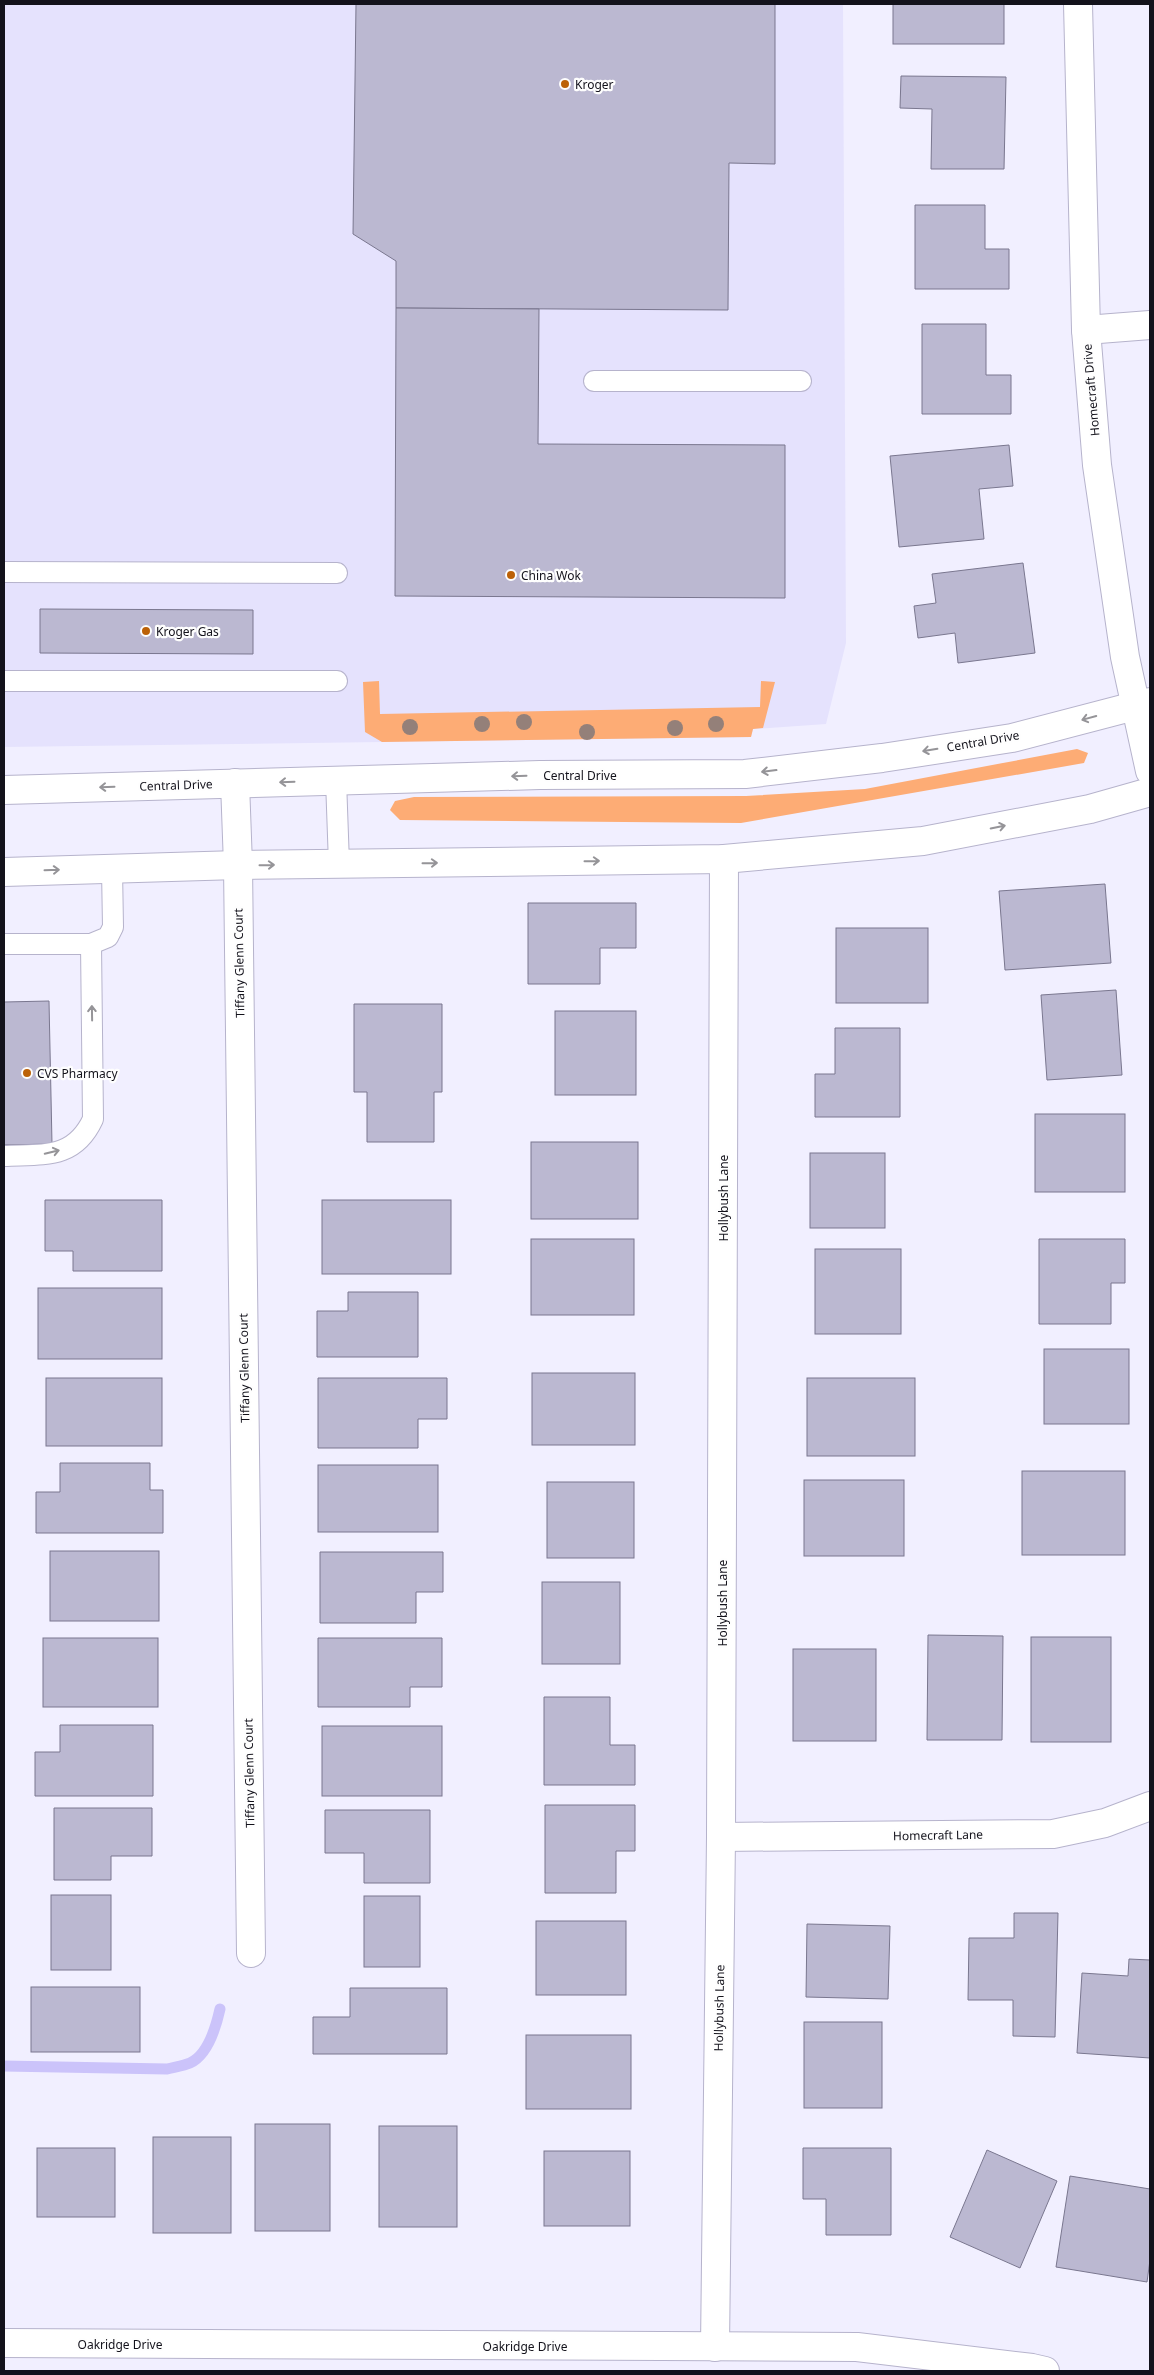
<svg xmlns="http://www.w3.org/2000/svg" width="1154" height="2375" font-family="'Noto Sans',sans-serif">
<style>
.built{fill:#e5e2fd}
.green{fill:#fdac75}
.lines{fill:none;stroke-linecap:round;stroke-linejoin:round}
.stream{stroke:#cbc3fa;stroke-width:11}
.building{fill:#bbb8d1;stroke:#7a778f}
.service-casing{stroke:#b6b3cc;stroke-width:22}
.minor-casing{stroke:#b6b3cc;stroke-width:30}
.secondary-casing{stroke:#b6b3cc;stroke-width:30}
.service{stroke:#fff;stroke-width:20}
.minor{stroke:#fff;stroke-width:28}
.secondary{stroke:#fff;stroke-width:28}
.tree{fill:#948079}
.oneway{stroke:#959498}
.poi-dot{fill:#bc6107;stroke:#fefefe;stroke-width:2}
.labels{text-anchor:middle;dominant-baseline:central;stroke-width:4.5;stroke-linejoin:round;paint-order:stroke}
.poi-label{font-size:12px;fill:#13121b;stroke:#fefefe;text-anchor:start}
.street-label{font-size:12px;fill:#13121b;stroke:#fefefe}
</style>
<rect width="100%" height="100%" fill="#f1efff"/>
<polygon class="built" points="4,4 843,4 846,643 826,724 753,729 751,737 4,747"/>
<g class="green">
<polygon points="379,681 380,714 760,707 761,681 775,682 763,728 753,729 751,737 382,742 365,732 363,682"/>
<polygon points="1077,749 1088,753 1084,763 741,823 400,820 390,810 395,801 414,797 746,796 865,789"/>
</g>
<g class="lines">
<path class="stream" d="M 4,2066 L 167,2069 C 174,2067 183,2066 190,2063 C 208,2055 216,2027 220,2009"/>
</g>
<g class="building">
<polygon points="356,4 775,4 775,164 729,163 728,310 396,308 396,261 353,234"/>
<rect x="893" y="4" width="111" height="40"/>
<polygon points="901,76 1006,77 1004,169 931,169 932,109 900,108"/>
<polygon points="915,205 985,205 985,249 1009,249 1009,289 915,289"/>
<polygon points="396,308 539,309 538,444 785,445 785,598 395,596"/>
<polygon points="922,324 986,324 986,375 1011,375 1011,414 922,414"/>
<polygon points="1009,445 1013,486 979,489 984,539 899,547 890,456"/>
<polygon points="1023,563 1035,653 958,663 955,633 918,638 914,606 936,603 932,574"/>
<polygon points="40,609 253,610 253,654 40,653"/>
<polygon points="1105,884 1111,963 1005,970 999,891"/>
<polygon points="528,903 636,903 636,948 600,948 600,984 528,984"/>
<rect x="836" y="928" width="92" height="75"/>
<polygon points="1116,990 1122,1075 1047,1080 1041,995"/>
<polygon points="49,1001 52,1144 4,1145 4,1002"/>
<polygon points="354,1004 442,1004 442,1092 434,1092 434,1142 367,1142 367,1092 354,1092"/>
<rect x="555" y="1011" width="81" height="84"/>
<polygon points="835,1028 900,1028 900,1117 815,1117 815,1074 835,1074"/>
<rect x="1035" y="1114" width="90" height="78"/>
<rect x="531" y="1142" width="107" height="77"/>
<rect x="810" y="1153" width="75" height="75"/>
<polygon points="45,1200 162,1200 162,1271 73,1271 73,1251 45,1251"/>
<rect x="322" y="1200" width="129" height="74"/>
<rect x="531" y="1239" width="103" height="76"/>
<polygon points="1039,1239 1125,1239 1125,1283 1111,1283 1111,1324 1039,1324"/>
<rect x="815" y="1249" width="86" height="85"/>
<rect x="38" y="1288" width="124" height="71"/>
<polygon points="348,1292 418,1292 418,1357 317,1357 317,1311 348,1311"/>
<rect x="1044" y="1349" width="85" height="75"/>
<rect x="532" y="1373" width="103" height="72"/>
<rect x="46" y="1378" width="116" height="68"/>
<polygon points="318,1378 447,1378 447,1419 418,1419 418,1448 318,1448"/>
<rect x="807" y="1378" width="108" height="78"/>
<polygon points="60,1463 150,1463 150,1490 163,1490 163,1533 36,1533 36,1492 60,1492"/>
<rect x="318" y="1465" width="120" height="67"/>
<rect x="1022" y="1471" width="103" height="84"/>
<rect x="804" y="1480" width="100" height="76"/>
<rect x="547" y="1482" width="87" height="76"/>
<rect x="50" y="1551" width="109" height="70"/>
<polygon points="320,1552 443,1552 443,1592 416,1592 416,1623 320,1623"/>
<rect x="542" y="1582" width="78" height="82"/>
<polygon points="928,1635 1003,1636 1002,1740 927,1740"/>
<rect x="1031" y="1637" width="80" height="105"/>
<rect x="43" y="1638" width="115" height="69"/>
<polygon points="318,1638 442,1638 442,1687 410,1687 410,1707 318,1707"/>
<rect x="793" y="1649" width="83" height="92"/>
<polygon points="544,1697 610,1697 610,1745 635,1745 635,1785 544,1785"/>
<polygon points="60,1725 153,1725 153,1796 35,1796 35,1752 60,1752"/>
<rect x="322" y="1726" width="120" height="70"/>
<polygon points="545,1805 635,1805 635,1851 616,1851 616,1893 545,1893"/>
<polygon points="54,1808 152,1808 152,1856 111,1856 111,1880 54,1880"/>
<polygon points="325,1810 430,1810 430,1883 364,1883 364,1853 325,1853"/>
<rect x="51" y="1895" width="60" height="75"/>
<rect x="364" y="1896" width="56" height="71"/>
<polygon points="1014,1913 1058,1913 1055,2037 1013,2036 1013,2000 968,2000 969,1938 1014,1938"/>
<rect x="536" y="1921" width="90" height="74"/>
<polygon points="807,1924 890,1926 888,1999 806,1997"/>
<polygon points="1129,1959 1150,1960 1150,2058 1077,2053 1082,1973 1128,1976"/>
<rect x="31" y="1987" width="109" height="65"/>
<polygon points="350,1988 447,1988 447,2054 313,2054 313,2017 350,2017"/>
<rect x="804" y="2022" width="78" height="86"/>
<rect x="526" y="2035" width="105" height="74"/>
<rect x="255" y="2124" width="75" height="107"/>
<rect x="379" y="2126" width="78" height="101"/>
<rect x="153" y="2137" width="78" height="96"/>
<rect x="37" y="2148" width="78" height="69"/>
<polygon points="803,2148 891,2148 891,2235 826,2235 826,2199 803,2199"/>
<polygon points="987,2150 1057,2181 1020,2268 950,2237"/>
<rect x="544" y="2151" width="86" height="75"/>
<polygon points="1070,2176 1150,2189 1150,2260 1147,2282 1056,2267"/>
</g>
<g class="lines">
<g class="service-casing">
<g id="service">
<polyline points="594,381 801,381"/>
<polyline points="4,572 337,573"/>
<polyline points="4,681 337,681"/>
<polyline points="336,780 339,864"/>
<polyline points="4,944 91,944 108,937 113,927 112,869"/>
<path d="M 4,1156 C 43,1154 74,1160 93,1119 L 91,944"/>
</g>
</g>
<g class="minor-casing">
<g id="minor">
<polyline points="1078,4 1086,330 1097,465 1125,657 1150,771"/>
<polyline points="1086,330 1150,325"/>
<polyline points="235,783 238,865 251,1953"/>
<polyline points="721,1837 1053,1834 1105,1823 1150,1806"/>
<polyline points="4,2343 857,2347 1032,2368 1045,2371"/>
<polyline points="715,2347 721,1837 724,859"/>
</g>
</g>
<g class="secondary-casing">
<g id="secondary">
<polyline points="4,790 540,775 745,774 882,758 1012,738 1150,702"/>
<polyline points="4,872 238,865 724,859 923,841 1090,809 1150,792"/>
</g>
</g>
<use href="#service" class="service"/>
<use href="#minor" class="minor"/>
<use href="#secondary" class="secondary"/>
</g>
<g class="tree">
<circle cx="524" cy="722" r="8"/>
<circle cx="482" cy="724" r="8"/>
<circle cx="716" cy="724" r="8"/>
<circle cx="410" cy="727" r="8"/>
<circle cx="675" cy="728" r="8"/>
<circle cx="587" cy="732" r="8"/>
</g>
<defs><path id="oneway-shaft" d="M-6 0H5M1.5-3L5.5 0L1.5 3" fill="none" stroke-width="1.6" stroke-linecap="round" stroke-linejoin="round" transform="scale(1.25)"/></defs>
<g class="oneway">
<use href="#oneway-shaft" transform="translate(1089 718) rotate(165)"/>
<use href="#oneway-shaft" transform="translate(930 750) rotate(171)"/>
<use href="#oneway-shaft" transform="translate(769 771) rotate(173)"/>
<use href="#oneway-shaft" transform="translate(519 776) rotate(178)"/>
<use href="#oneway-shaft" transform="translate(287 782) rotate(178)"/>
<use href="#oneway-shaft" transform="translate(107 787) rotate(178)"/>
<use href="#oneway-shaft" transform="translate(998 827) rotate(-11)"/>
<use href="#oneway-shaft" transform="translate(592 861) rotate(-1)"/>
<use href="#oneway-shaft" transform="translate(430 863) rotate(-1)"/>
<use href="#oneway-shaft" transform="translate(267 865) rotate(-1)"/>
<use href="#oneway-shaft" transform="translate(52 870) rotate(-2)"/>
<use href="#oneway-shaft" transform="translate(92 1013) rotate(-91)"/>
<use href="#oneway-shaft" transform="translate(52 1152) rotate(-14)"/>
</g>
<g class="poi-dot">
<circle cx="565" cy="84" r="5"/>
<circle cx="511" cy="575" r="5"/>
<circle cx="146" cy="631" r="5"/>
<circle cx="27" cy="1073" r="5"/>
</g>
<g class="labels">
<g class="poi-label">
<text x="575" y="84">Kroger</text>
<text x="521" y="575">China Wok</text>
<text x="156" y="631">Kroger Gas</text>
<text x="37" y="1073">CVS Pharmacy</text>
</g>
<g class="street-label">
<text transform="translate(1091 390) rotate(-95)">Homecraft Drive</text>
<text transform="translate(983 741) rotate(-10)">Central Drive</text>
<text x="580" y="775">Central Drive</text>
<text transform="translate(176 785) rotate(-2)">Central Drive</text>
<text transform="translate(239 963) rotate(-91)">Tiffany Glenn Court</text>
<text transform="translate(723 1198) rotate(-90)">Hollybush Lane</text>
<text transform="translate(244 1368) rotate(-91)">Tiffany Glenn Court</text>
<text transform="translate(722 1603) rotate(-90)">Hollybush Lane</text>
<text transform="translate(249 1773) rotate(-91)">Tiffany Glenn Court</text>
<text transform="translate(938 1835) rotate(-1)">Homecraft Lane</text>
<text transform="translate(719 2008) rotate(-89)">Hollybush Lane</text>
<text x="120" y="2344">Oakridge Drive</text>
<text x="525" y="2346">Oakridge Drive</text>
</g>
</g>
<rect width="1154" height="2375" fill="none" stroke="#13121b" stroke-width="10"/>
</svg>
